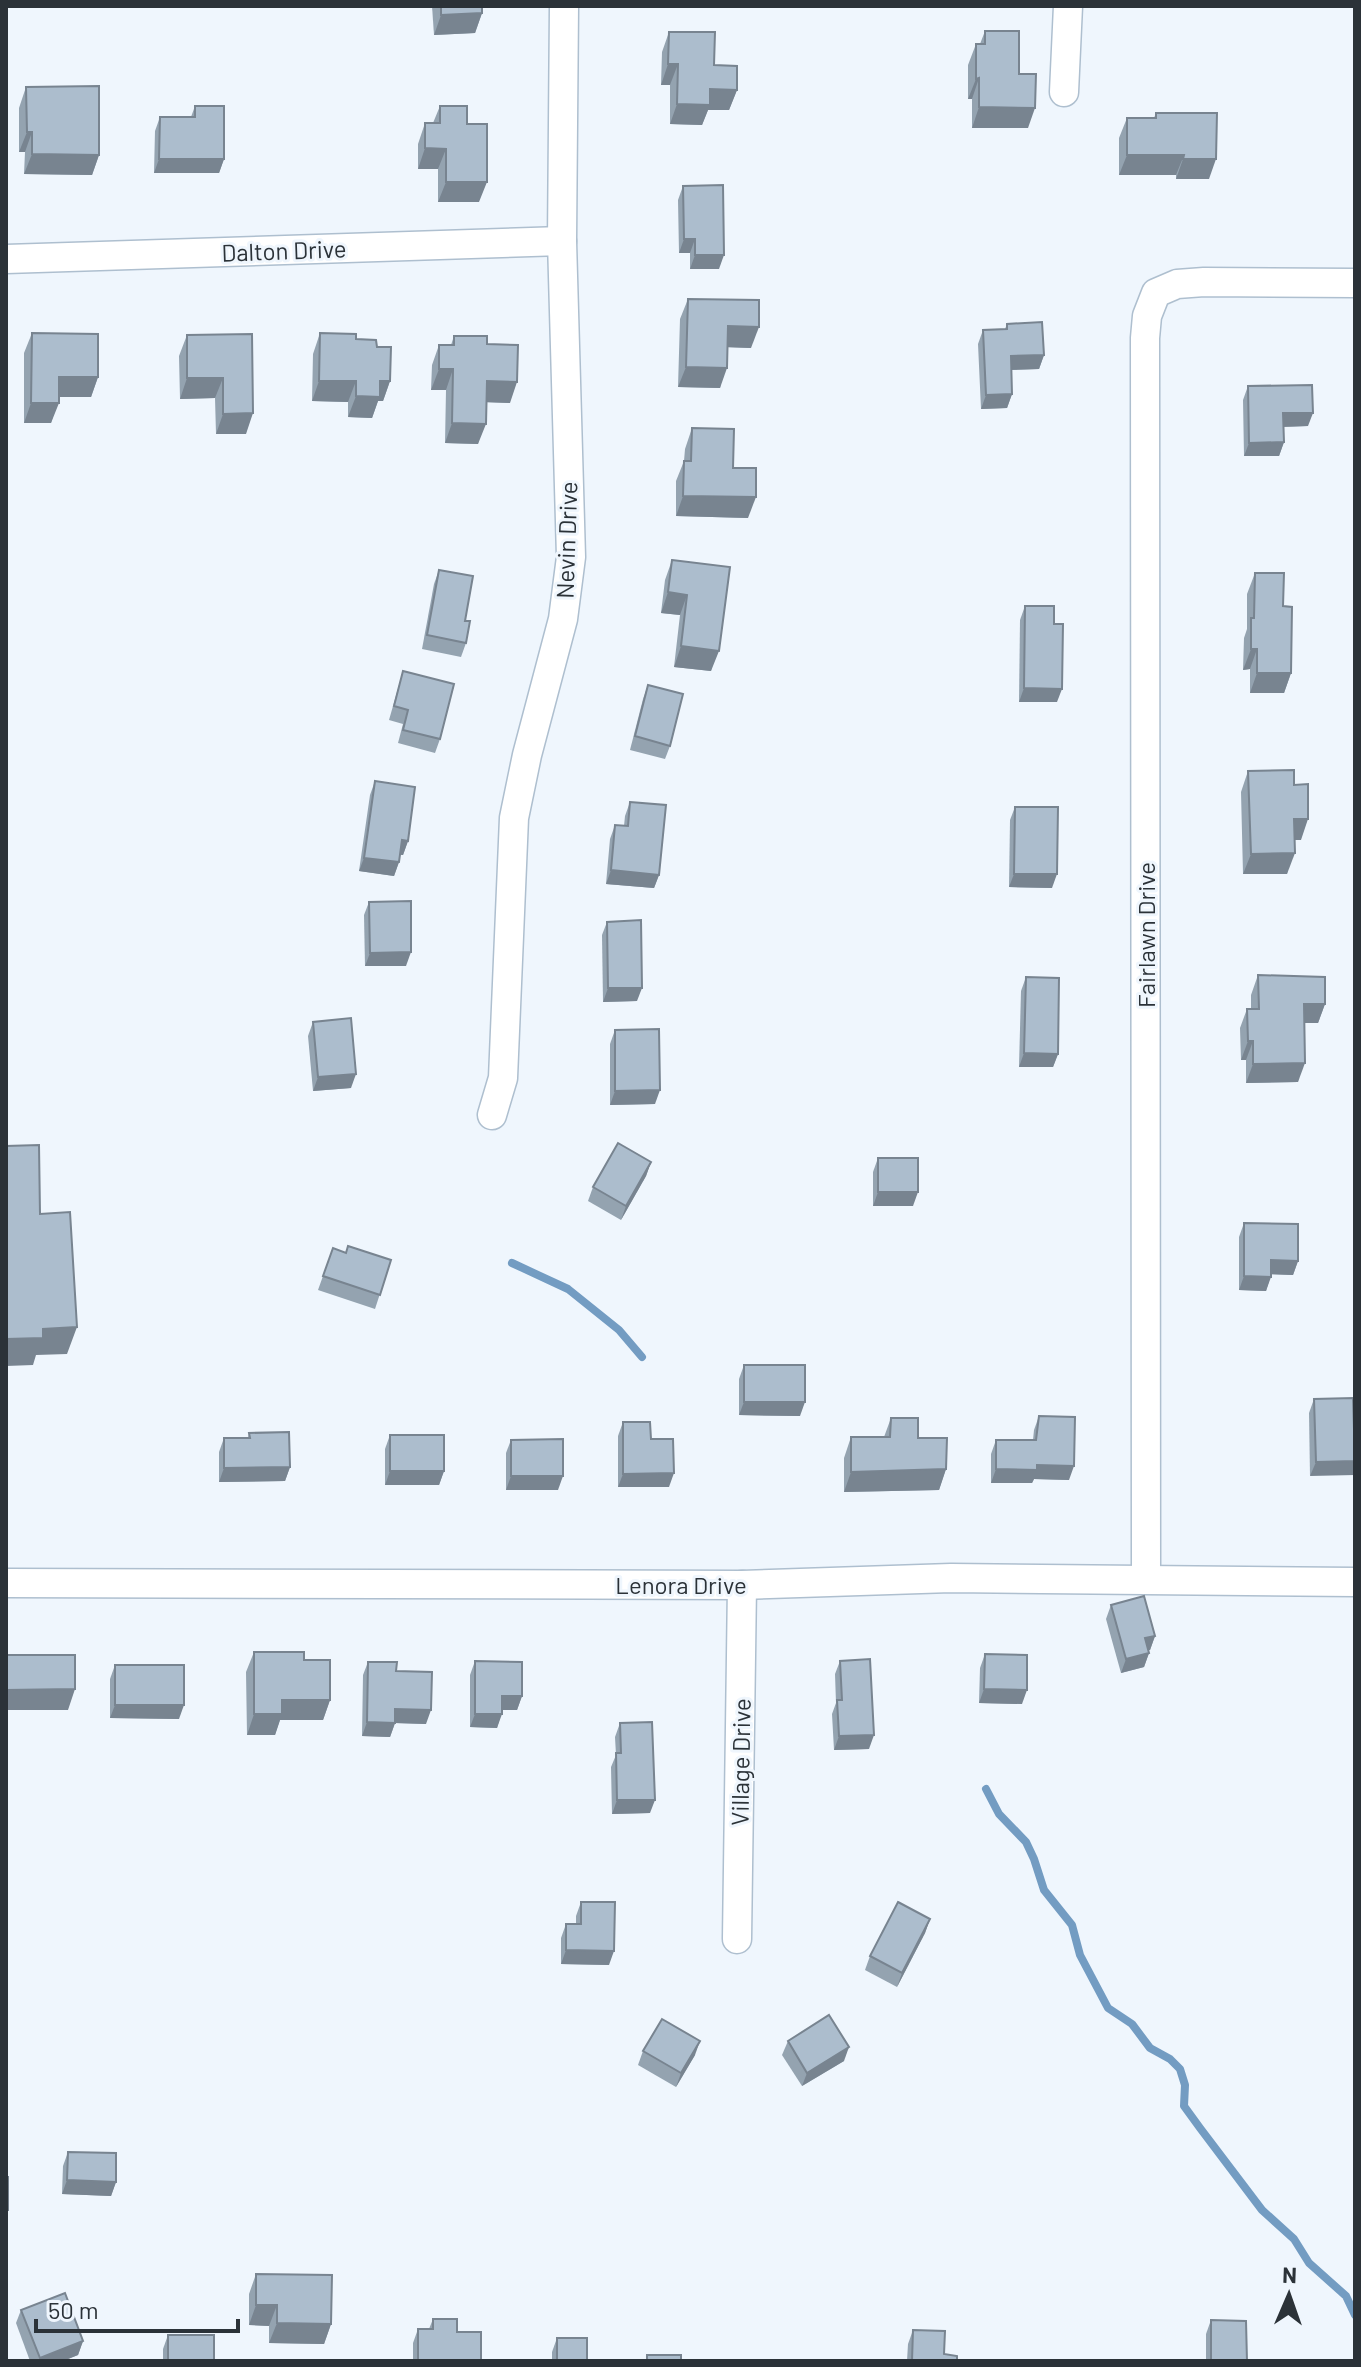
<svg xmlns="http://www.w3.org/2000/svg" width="1361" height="2367" font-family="Barlow,sans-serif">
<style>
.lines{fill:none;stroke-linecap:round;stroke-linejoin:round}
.stream{stroke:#739cc2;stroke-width:8}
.minor-casing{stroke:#aebfcf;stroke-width:31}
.minor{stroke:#fff;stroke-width:28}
.wall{fill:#94a3b0}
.shaded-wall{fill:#788490}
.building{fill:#acbdcd;stroke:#788490;stroke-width:2}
.labels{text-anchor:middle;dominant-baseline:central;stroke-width:6;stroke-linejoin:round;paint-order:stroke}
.street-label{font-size:24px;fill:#2b3238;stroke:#eff6fd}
</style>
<rect width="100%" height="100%" fill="#eff6fd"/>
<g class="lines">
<g class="stream">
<polyline points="512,1263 568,1289 619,1330 642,1357"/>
<polyline points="986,1789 999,1814 1026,1842 1034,1859 1044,1890 1072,1925 1080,1955 1108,2008 1132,2024 1150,2048 1170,2059 1180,2069 1185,2085 1184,2106 1200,2128 1262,2210 1294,2239 1309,2263 1346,2296 1355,2315"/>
</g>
<g class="minor-casing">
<g id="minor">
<polyline points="1064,92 1068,6"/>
<polyline points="6,259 562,241"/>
<polyline points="492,1115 503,1078 514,818 527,755 563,619 571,557 562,241 564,6"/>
<polyline points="1146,1579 1145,338 1147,316 1156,293 1177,284 1204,282 1355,283"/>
<polyline points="6,1583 742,1585 951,1578 1355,1582"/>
<polyline points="737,1939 742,1585"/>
</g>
</g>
<use href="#minor" class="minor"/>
</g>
<g class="wall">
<polygon points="432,6 482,6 482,13 475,33 434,35"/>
<polygon points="985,31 1019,74 1028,128 972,128 972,99 968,99 968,65 976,44 980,44"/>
<polygon points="669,32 714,65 737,90 729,110 708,110 702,125 670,124 670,85 661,85 662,52"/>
<polygon points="26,87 99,155 92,175 24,174 25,152 19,152 19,108"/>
<polygon points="195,106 224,159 219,173 154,173 155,131 160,117 191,117"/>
<polygon points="440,106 467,124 479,202 438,202 438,169 418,169 418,144 425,123 433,123"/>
<polygon points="1156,113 1209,179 1176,179 1176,175 1119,175 1119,138 1127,118 1154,118"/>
<polygon points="683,186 719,269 690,269 690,253 679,253 678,200"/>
<polygon points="688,299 751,348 728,347 720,388 678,387 680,319"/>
<polygon points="1007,324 1044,355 1039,369 1011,370 1012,394 1007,408 981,409 978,344 983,330 1005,329"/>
<polygon points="32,333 98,377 91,397 59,397 51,423 24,423 24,353"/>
<polygon points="320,333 356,339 377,347 390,381 383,401 378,401 372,418 348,417 348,402 312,401 313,354"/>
<polygon points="252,334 246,434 216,434 215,398 180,399 179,356 187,335"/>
<polygon points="454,336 487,344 510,403 486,402 478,444 445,443 446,390 431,390 432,365 439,345 451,345"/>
<polygon points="1248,386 1308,426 1283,427 1284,442 1279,456 1244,456 1243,400"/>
<polygon points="692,428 748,518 676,516 676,481 684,461 685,449"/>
<polygon points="672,560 730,567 711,671 674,667 680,615 661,613 665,580"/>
<polygon points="439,570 466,643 461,657 422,649 434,584"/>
<polygon points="1255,573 1283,606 1291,673 1284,693 1250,693 1250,669 1243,670 1244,638 1247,629 1247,594"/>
<polygon points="1025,606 1054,624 1057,702 1019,702 1020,620"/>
<polygon points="403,671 440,739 435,753 398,743 403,724 389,720"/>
<polygon points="648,685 670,746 665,759 630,750 643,699"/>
<polygon points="1248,771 1294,785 1301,840 1294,840 1287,874 1243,874 1241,792"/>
<polygon points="375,781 408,841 403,855 400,855 399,862 394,876 359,871 370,795"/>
<polygon points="630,802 659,875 654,888 606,884 610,839 615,825 624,826 625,816"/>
<polygon points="1015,807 1052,888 1009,887 1010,820"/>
<polygon points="369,902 406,966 365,966 364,915"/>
<polygon points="607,922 637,1001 603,1002 602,935"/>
<polygon points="1258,975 1325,1004 1318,1023 1305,1023 1298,1082 1246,1083 1246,1060 1241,1060 1240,1028 1247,1009 1251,1009 1251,995"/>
<polygon points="1026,977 1058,1054 1053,1067 1019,1067 1021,991"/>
<polygon points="313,1022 351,1088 313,1091 308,1036"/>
<polygon points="615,1030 655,1104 610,1105 610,1044"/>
<polygon points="878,1158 913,1206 873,1206 873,1172"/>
<polygon points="651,1162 646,1176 621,1220 588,1201 593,1187"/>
<polygon points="1244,1223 1298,1261 1293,1275 1271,1274 1266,1291 1239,1290 1239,1237"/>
<polygon points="333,1248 346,1253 391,1260 375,1309 318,1290"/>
<polygon points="744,1365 800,1416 739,1415 739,1379"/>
<polygon points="1314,1399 1354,1438 1310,1476 1309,1413"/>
<polygon points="1039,1416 1069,1480 1034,1479 1032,1483 991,1483 991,1454 996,1440 1033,1440 1034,1430"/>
<polygon points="891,1418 918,1438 946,1469 939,1490 844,1492 844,1458 851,1437 884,1437"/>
<polygon points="623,1422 651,1439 669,1487 618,1487 618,1436"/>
<polygon points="249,1433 290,1467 285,1481 219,1482 219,1452 224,1438 248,1438"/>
<polygon points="390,1435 444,1471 439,1485 385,1485 385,1449"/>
<polygon points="511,1440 558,1490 506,1490 506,1453"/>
<polygon points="1111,1605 1155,1636 1150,1650 1148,1650 1149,1653 1144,1667 1121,1673 1106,1619"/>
<polygon points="254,1652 304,1660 330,1700 323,1720 280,1720 275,1735 247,1735 246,1672"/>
<polygon points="985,1654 1022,1704 979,1703 980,1668"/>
<polygon points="475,1661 522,1696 517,1710 502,1710 497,1728 470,1727 470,1675"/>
<polygon points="840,1661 869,1749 834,1750 832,1714 836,1703 835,1674"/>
<polygon points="368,1662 396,1671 426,1724 395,1723 390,1737 362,1736 363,1675"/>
<polygon points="115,1665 179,1719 110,1718 110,1679"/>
<polygon points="1355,1685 1355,1731 1354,1731 1353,1691"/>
<polygon points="620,1723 650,1813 612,1814 611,1767 616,1755 615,1737"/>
<polygon points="581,1902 609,1965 561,1964 561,1938 566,1924 576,1924 576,1916"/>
<polygon points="930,1919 925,1933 897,1987 865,1970 870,1956"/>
<polygon points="788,2041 844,2061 802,2086 782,2055"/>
<polygon points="643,2051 695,2055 676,2087 638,2065"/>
<polygon points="68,2152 116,2182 111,2196 62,2194 63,2166"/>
<polygon points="256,2274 331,2324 324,2344 269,2343 269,2326 249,2325 249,2294"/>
<polygon points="21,2310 83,2341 78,2355 63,2361 30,2361 16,2323"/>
<polygon points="433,2319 457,2332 481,2361 413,2361 413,2343 418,2329 429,2329"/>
<polygon points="1211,2320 1247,2361 1206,2361 1206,2334"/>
<polygon points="913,2330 944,2354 957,2361 907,2361 908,2344"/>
<polygon points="168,2335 214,2361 163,2361 163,2349"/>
<polygon points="557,2338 587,2361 552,2361 552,2352"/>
</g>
<g class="shaded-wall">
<polygon points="482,13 475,33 434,35 441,15"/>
<polygon points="668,64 678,64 670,85 661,85"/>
<polygon points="979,78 972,99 968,99 976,79"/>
<polygon points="710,89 737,90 729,110 708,110 702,125 670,124 677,104"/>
<polygon points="979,107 1035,108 1028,128 972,128"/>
<polygon points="27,132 32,132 25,152 19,152"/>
<polygon points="425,148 446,149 438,169 418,169"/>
<polygon points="32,154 99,155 92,175 24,174"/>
<polygon points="1127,155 1184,155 1176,175 1119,175"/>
<polygon points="159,159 224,159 219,173 154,173"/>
<polygon points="1183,159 1216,159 1209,179 1176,179"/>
<polygon points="446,182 487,182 479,202 438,202"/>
<polygon points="684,239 695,239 690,253 679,253"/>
<polygon points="695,255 724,255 719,269 690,269"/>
<polygon points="728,326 759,327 751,348 721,347"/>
<polygon points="1044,355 1039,369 1006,370 1011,356"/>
<polygon points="686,367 727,368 720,388 678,387"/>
<polygon points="439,369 453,369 446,390 431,390"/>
<polygon points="59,377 98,377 91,397 51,397"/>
<polygon points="187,378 223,378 215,398 180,399"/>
<polygon points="319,381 356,381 348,402 312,401"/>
<polygon points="380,381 390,381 383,401 378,401 372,418 348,417 356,396"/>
<polygon points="487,381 517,382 510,403 480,402"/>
<polygon points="1012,394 1007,408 981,409 986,395"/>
<polygon points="31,403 59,403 51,423 24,423"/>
<polygon points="253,413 246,434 216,434 223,414"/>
<polygon points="1283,413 1313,413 1308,426 1278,427"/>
<polygon points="452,423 486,424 478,444 445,443"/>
<polygon points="1284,442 1279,456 1244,456 1249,443"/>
<polygon points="683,496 756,497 748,518 676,516"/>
<polygon points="668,592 687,595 680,615 661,613"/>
<polygon points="681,646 719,651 711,671 674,667"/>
<polygon points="1251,649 1257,649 1250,669 1243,670"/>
<polygon points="1257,673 1291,673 1284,693 1250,693"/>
<polygon points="1024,688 1062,689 1057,702 1019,702"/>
<polygon points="1294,819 1308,819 1301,840 1287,840"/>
<polygon points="402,840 408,841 403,855 396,854"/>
<polygon points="1295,853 1287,874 1243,874 1251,854"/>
<polygon points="364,858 399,862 394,876 359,871"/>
<polygon points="611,870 659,875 654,888 606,884"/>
<polygon points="1014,874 1057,874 1052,888 1009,887"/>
<polygon points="411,952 406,966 365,966 370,953"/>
<polygon points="608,988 642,988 637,1001 603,1002"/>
<polygon points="1304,1004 1325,1004 1318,1023 1297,1023"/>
<polygon points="1248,1041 1253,1041 1246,1060 1241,1060"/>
<polygon points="1024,1053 1058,1054 1053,1067 1019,1067"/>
<polygon points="1305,1063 1298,1082 1246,1083 1253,1064"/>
<polygon points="356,1074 351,1088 313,1091 318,1077"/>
<polygon points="660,1090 655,1104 610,1105 615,1091"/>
<polygon points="651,1162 646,1176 621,1220 626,1206"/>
<polygon points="878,1192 918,1192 913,1206 873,1206"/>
<polygon points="1271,1260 1298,1261 1293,1275 1266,1274"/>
<polygon points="1244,1276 1271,1277 1266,1291 1239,1290"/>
<polygon points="77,1327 67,1354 36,1355 33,1365 6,1366 6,1339 43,1329"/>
<polygon points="744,1402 805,1402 800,1416 739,1415"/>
<polygon points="1355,1461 1355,1475 1310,1476 1316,1462"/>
<polygon points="1037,1465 1074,1466 1069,1480 1034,1479 1032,1483 991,1483 996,1469"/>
<polygon points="290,1467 285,1481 219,1482 224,1468"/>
<polygon points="946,1469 939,1490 844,1492 851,1472"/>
<polygon points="390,1471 444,1471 439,1485 385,1485"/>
<polygon points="674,1473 669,1487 618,1487 623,1474"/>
<polygon points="511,1476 563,1476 558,1490 506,1490"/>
<polygon points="1155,1636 1150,1650 1140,1652 1145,1638"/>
<polygon points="1149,1653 1144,1667 1121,1673 1126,1659"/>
<polygon points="75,1689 68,1710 6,1710 6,1690"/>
<polygon points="984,1689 1027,1690 1022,1704 979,1703"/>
<polygon points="502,1696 522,1696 517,1710 497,1710"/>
<polygon points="282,1700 330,1700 323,1720 280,1720 275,1735 247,1735 254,1714"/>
<polygon points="115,1705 184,1705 179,1719 110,1718"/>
<polygon points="395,1709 431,1710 426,1724 395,1723 390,1737 362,1736 367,1722"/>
<polygon points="475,1714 502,1714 497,1728 470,1727"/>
<polygon points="874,1735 869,1749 834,1750 839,1736"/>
<polygon points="617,1800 655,1800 650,1813 612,1814"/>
<polygon points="930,1919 925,1933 897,1987 902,1973"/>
<polygon points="566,1950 614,1951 609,1965 561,1964"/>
<polygon points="700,2041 695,2055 676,2087 681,2073"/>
<polygon points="849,2047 844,2061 802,2086 807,2073"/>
<polygon points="67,2180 116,2182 111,2196 62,2194"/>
<polygon points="256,2305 277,2305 269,2326 249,2325"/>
<polygon points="277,2323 331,2324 324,2344 269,2343"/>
<polygon points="83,2341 78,2355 63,2361 39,2361 40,2358"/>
</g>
<g class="building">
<polygon points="441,6 482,6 482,13 441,15"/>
<polygon points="985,31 1019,31 1019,74 1036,74 1035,108 979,107 979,78 976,79 976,44 985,44"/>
<polygon points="669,32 715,32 714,65 737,66 737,90 710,89 710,105 677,104 678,64 668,64"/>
<polygon points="99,86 99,155 32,154 32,132 27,132 26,87"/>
<polygon points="195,106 224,106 224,159 159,159 160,117 195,117"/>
<polygon points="440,106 467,106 467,124 487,124 487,182 446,182 446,149 425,148 425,123 440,123"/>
<polygon points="1156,113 1217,113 1216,159 1183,159 1184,155 1127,155 1127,118 1156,118"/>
<polygon points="723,185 724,255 695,255 695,239 684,239 683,186"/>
<polygon points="688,299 759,300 759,327 728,326 727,368 686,367"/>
<polygon points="1042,322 1044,355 1011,356 1012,394 986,395 983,330 1007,329 1007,324"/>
<polygon points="32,333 98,334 98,377 59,377 59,403 31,403"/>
<polygon points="320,333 356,334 356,339 376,340 377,347 391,347 390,381 380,381 380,397 356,396 356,381 319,381"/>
<polygon points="252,334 253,413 223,414 223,378 187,378 187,335"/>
<polygon points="454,336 487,336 487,344 518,345 517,382 487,381 486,424 452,423 453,369 439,369 439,345 454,345"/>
<polygon points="1312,385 1313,413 1283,413 1284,442 1249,443 1248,386"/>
<polygon points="692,428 734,429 733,468 756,468 756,497 683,496 684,461 691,461"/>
<polygon points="672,560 730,567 719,651 681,646 687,595 668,592"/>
<polygon points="439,570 473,576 465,621 470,621 466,643 427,635"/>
<polygon points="1255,573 1284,573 1283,606 1292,607 1291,673 1257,673 1257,649 1251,649 1251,618 1254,618"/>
<polygon points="1025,606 1054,606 1054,624 1063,624 1062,689 1024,688"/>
<polygon points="403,671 454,684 440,739 403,730 408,710 394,706"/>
<polygon points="648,685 683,694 670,746 635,736"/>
<polygon points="1294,770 1294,785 1308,784 1308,819 1294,819 1295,853 1251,854 1248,771"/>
<polygon points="375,781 415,787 408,841 402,840 399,862 364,858"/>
<polygon points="630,802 666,805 659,875 611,870 615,825 628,826"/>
<polygon points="1015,807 1058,807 1057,874 1014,874"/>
<polygon points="411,901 411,952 370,953 369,902"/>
<polygon points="641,920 642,988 608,988 607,922"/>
<polygon points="1258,975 1325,977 1325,1004 1304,1004 1305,1063 1253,1064 1253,1041 1248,1041 1247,1009 1259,1009"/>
<polygon points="1026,977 1059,978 1058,1054 1024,1053"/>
<polygon points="351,1018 356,1074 318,1077 313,1022"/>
<polygon points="659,1029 660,1090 615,1091 615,1030"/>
<polygon points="618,1143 651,1162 626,1206 593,1187"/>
<polygon points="39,1145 40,1214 70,1212 77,1327 43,1329 43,1338 6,1339 6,1146"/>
<rect x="878" y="1158" width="40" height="34"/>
<polygon points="1244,1223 1298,1224 1298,1261 1271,1260 1271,1277 1244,1276"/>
<polygon points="348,1246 391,1260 380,1295 323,1276 333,1248 346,1253"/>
<rect x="744" y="1365" width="61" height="37"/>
<polygon points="1353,1398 1355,1461 1316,1462 1314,1399"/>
<polygon points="1039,1416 1075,1417 1074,1466 1037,1465 1037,1470 996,1469 996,1440 1036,1440"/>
<polygon points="891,1418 918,1418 918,1438 947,1438 946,1469 851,1472 851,1437 890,1437"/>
<polygon points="623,1422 650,1422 651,1439 673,1439 674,1473 623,1474"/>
<polygon points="289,1432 290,1467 224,1468 224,1438 250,1438 249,1433"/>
<rect x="390" y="1435" width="54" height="36"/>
<polygon points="563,1439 563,1476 511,1476 511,1440"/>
<polygon points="1144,1596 1155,1636 1145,1638 1149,1653 1126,1659 1111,1605"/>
<polygon points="254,1652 304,1652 304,1660 330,1660 330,1700 282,1700 282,1714 254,1714"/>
<polygon points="985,1654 1027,1655 1027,1690 984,1689"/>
<polygon points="6,1655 75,1655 75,1689 6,1690"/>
<polygon points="870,1659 874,1735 839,1736 837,1700 842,1700 840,1661"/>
<polygon points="475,1661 522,1662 522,1696 502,1696 502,1714 475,1714"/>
<polygon points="368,1662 397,1662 396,1671 432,1672 431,1710 395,1709 395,1723 367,1722"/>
<rect x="115" y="1665" width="69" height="40"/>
<polygon points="652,1722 655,1800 617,1800 616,1753 621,1753 620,1723"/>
<polygon points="581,1902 615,1902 614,1951 566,1950 566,1924 581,1924"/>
<polygon points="898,1902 930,1919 902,1973 870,1956"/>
<polygon points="829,2015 849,2047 807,2073 788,2041"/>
<polygon points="662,2019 700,2041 681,2073 643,2051"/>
<polygon points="68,2152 116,2153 116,2182 67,2180"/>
<rect x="6" y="2177" width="2" height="33"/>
<polygon points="256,2274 332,2275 331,2324 277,2323 277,2305 256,2305"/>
<polygon points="65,2293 83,2341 40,2358 21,2310"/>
<polygon points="433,2319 457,2319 457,2332 481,2332 481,2361 418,2361 418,2329 433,2329"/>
<polygon points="1211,2320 1246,2321 1247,2361 1211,2361"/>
<polygon points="913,2330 945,2331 944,2354 957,2356 957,2361 912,2361"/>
<rect x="168" y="2335" width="46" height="26"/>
<rect x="557" y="2338" width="30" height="23"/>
<rect x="647" y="2355" width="34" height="6"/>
</g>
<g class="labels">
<g class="street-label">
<text transform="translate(284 250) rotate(-2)">Dalton Drive</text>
<text transform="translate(566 540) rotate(-88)">Nevin Drive</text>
<text transform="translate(1145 935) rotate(-90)">Fairlawn Drive</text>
<text x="681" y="1584">Lenora Drive</text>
<text transform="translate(740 1762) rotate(-89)">Village Drive</text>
</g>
</g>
<rect width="1361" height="2367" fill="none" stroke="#2b3238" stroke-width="16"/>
<g transform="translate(1289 2295) rotate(2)" stroke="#eff6fd" stroke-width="6" paint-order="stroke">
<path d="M0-6L14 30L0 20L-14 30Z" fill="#2b3238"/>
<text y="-12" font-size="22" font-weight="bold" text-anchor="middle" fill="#2b3238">N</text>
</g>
<path d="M36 2319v12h202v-12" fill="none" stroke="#2b3238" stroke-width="4"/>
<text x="48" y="2319" font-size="24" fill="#2b3238" stroke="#eff6fd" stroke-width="6" paint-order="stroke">50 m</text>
</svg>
